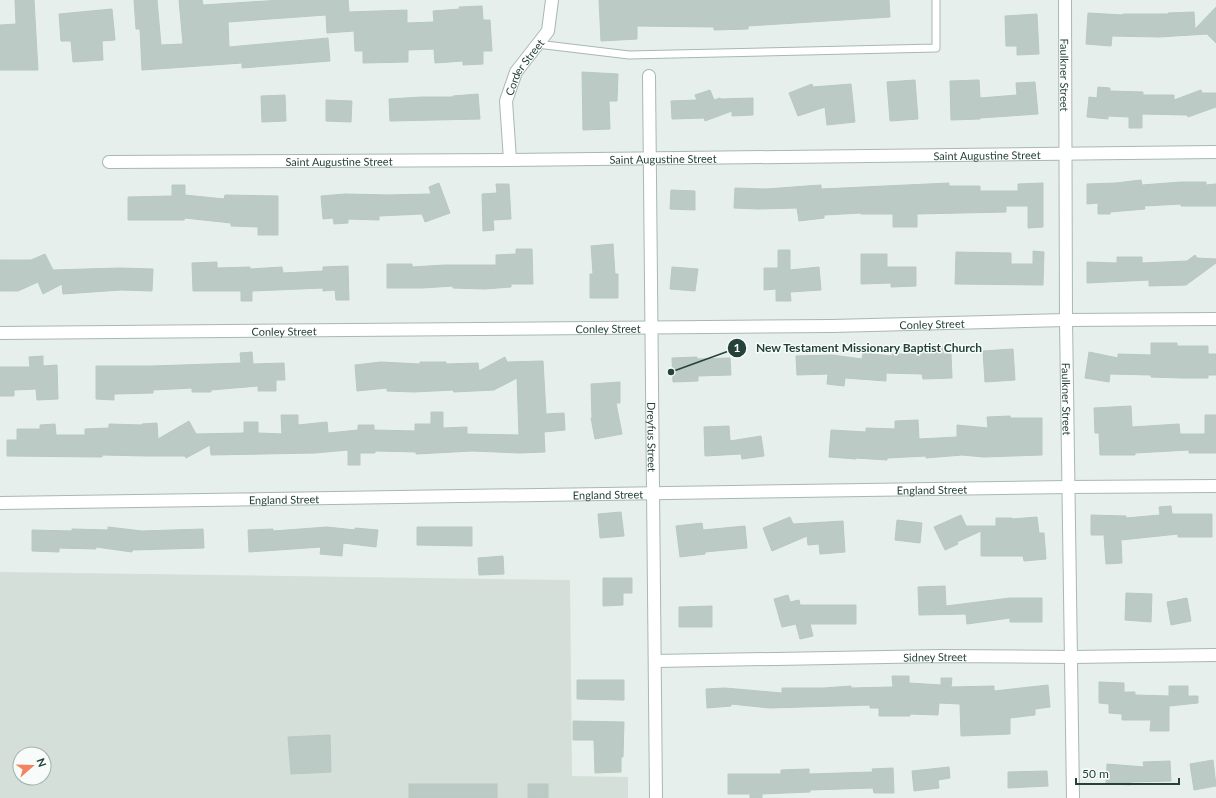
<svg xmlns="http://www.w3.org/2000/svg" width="1216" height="798" font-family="Lato,sans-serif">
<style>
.built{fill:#d4dfda;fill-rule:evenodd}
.building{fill:#bbcac4;stroke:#b8c9c2}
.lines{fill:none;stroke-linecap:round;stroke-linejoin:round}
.service-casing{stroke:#a8b8b2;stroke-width:9}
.minor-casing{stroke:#a8b8b2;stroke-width:14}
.service{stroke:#fff;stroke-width:7}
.minor{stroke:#fff;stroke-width:12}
.labels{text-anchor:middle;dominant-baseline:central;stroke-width:3;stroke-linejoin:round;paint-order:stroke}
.street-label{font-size:11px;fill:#24423a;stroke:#f7fbf9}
.leader{fill:none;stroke:#24423a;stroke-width:1.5}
.callout-dot{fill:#24423a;stroke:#f7fbf9;stroke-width:1.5}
.mark-label{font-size:12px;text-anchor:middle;font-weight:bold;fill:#fff}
.callout-label{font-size:12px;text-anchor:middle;font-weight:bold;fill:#24423a;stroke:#f7fbf9;stroke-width:3;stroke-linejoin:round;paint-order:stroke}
</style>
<rect width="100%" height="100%" fill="#e6efeb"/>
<path class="built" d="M 0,572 L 570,580 L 572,776 L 628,777 L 628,798 L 0,798 ZM 20,754 L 44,754 L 44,778 L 20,778 Z"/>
<g class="building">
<polygon points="15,0 34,0 38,70 0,70 0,25 16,24"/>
<polygon points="134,0 157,0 161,45 183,44 179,0 202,0 203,5 281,0 348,0 349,12 407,10 407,23 434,22 433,11 460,9 459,7 482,6 483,20 490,20 492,51 483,51 483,64 463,65 463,61 435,63 434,49 408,50 408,62 363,63 363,51 355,51 354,31 327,33 326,15 228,22 229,47 328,38 330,61 242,68 242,63 142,70 140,29 136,29"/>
<polygon points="599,0 889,0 890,17 748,26 748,29 714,30 714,27 637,26 637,39 601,41"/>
<polygon points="1216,7 1216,43 1207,34 1159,37 1112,36 1111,46 1086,44 1088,13 1123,15 1123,14 1168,14 1168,13 1194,12 1195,29"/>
<polygon points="112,9 115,40 102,41 103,60 73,62 71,41 61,41 59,14"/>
<polygon points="1037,14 1039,54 1017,55 1017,46 1006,46 1005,16"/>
<polygon points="582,72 618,74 617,101 609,101 610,129 583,130"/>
<polygon points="915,80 918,119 890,121 887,82"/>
<polygon points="979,80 980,98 1017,95 1016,83 1035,82 1038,114 980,118 980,119 951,120 950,81"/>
<polygon points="812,84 813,87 851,84 855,122 827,125 825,107 798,116 789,93"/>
<polygon points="1098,87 1110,88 1110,91 1143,92 1143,95 1174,95 1174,100 1201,90 1202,93 1216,93 1216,107 1188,117 1187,115 1142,114 1142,128 1129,128 1129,117 1108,116 1108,119 1087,117 1089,97 1097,98"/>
<polygon points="710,90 714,100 720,98 721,99 753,98 753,115 732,116 732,111 705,121 704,118 672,119 671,101 697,100 695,95"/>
<polygon points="478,94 480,119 390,121 389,99 422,97 453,97 453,96"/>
<polygon points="285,95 286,121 262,122 261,96"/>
<polygon points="326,100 352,101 351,122 326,121"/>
<polygon points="1141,180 1142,185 1181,182 1206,182 1206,185 1216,184 1216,206 1181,206 1181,204 1144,206 1145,209 1110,212 1110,214 1098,214 1098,203 1087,204 1087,184 1116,183"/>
<polygon points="439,183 450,213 425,222 422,214 379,216 379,220 348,219 348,223 334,224 333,218 323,219 321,196 345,194 389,195 431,194 429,187"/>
<polygon points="949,183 949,186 980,186 980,191 1018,191 1018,184 1043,183 1043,227 1028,228 1028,206 1006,206 1006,212 917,214 917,227 893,227 893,214 861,214 861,213 824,215 824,218 799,221 797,208 759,209 734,208 735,188 766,189 821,185 821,189"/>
<polygon points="496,184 509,184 511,219 493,220 494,230 483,231 482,194 497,193"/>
<polygon points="172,185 185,185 185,195 224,199 225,195 278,196 278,235 258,235 258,227 231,226 231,223 185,218 184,220 128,220 128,197 172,196"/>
<polygon points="671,190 695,191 695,210 670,209"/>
<polygon points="613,244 615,274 618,274 618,298 590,298 590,274 593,274 591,246"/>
<polygon points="516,249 532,249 533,284 511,284 511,287 485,289 453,288 453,286 422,288 387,288 387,264 412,264 412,267 445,265 496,265 496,255 516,254"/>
<polygon points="778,250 790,250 790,270 819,267 821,290 790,292 791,301 776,301 776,289 764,290 764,268 778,268"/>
<polygon points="1033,251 1044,252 1043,285 955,284 956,252 1011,253 1011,264 1033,264"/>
<polygon points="45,254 53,270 120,268 153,269 152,291 121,290 63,294 62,284 43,294 38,282 18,291 0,291 0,260 31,260"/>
<polygon points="861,254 887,254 887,267 916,267 916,286 891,287 891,283 861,284"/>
<polygon points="1195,255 1197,258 1216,259 1216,263 1186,285 1149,286 1149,280 1087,283 1087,262 1117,263 1117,257 1142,257 1142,263 1187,261"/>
<polygon points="217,262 217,268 250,267 250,269 282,267 283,273 323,271 323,267 348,266 349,300 336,300 335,290 323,291 323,288 252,291 252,301 241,301 241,291 193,291 192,263"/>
<polygon points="672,267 698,269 695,291 670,289"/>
<polygon points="1151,343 1177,343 1177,346 1208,346 1208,354 1216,354 1216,375 1208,375 1208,378 1182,378 1151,377 1151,375 1110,374 1109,382 1085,378 1089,352 1118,358 1118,354 1151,355"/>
<polygon points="943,347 943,354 951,354 952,378 923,379 922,374 886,373 886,381 845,378 844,386 827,384 828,374 797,375 796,356 832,355 862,359 863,353 892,356 892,354 922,354 921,348"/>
<polygon points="1013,349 1015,380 985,382 983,351"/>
<polygon points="252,352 253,364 284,363 285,380 276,380 276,391 258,391 258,386 211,390 211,392 192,392 192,388 153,390 153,393 114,394 114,400 96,399 96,366 152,366 241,363 240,353"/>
<polygon points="43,356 43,366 57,365 58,399 37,400 36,389 14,390 14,396 0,396 0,367 30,367 29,357"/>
<polygon points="505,357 507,362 543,361 546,414 564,413 565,430 544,432 545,452 519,453 472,451 416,454 416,452 375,451 375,453 360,453 360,465 348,465 348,450 315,453 211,455 210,445 186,458 185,456 148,456 102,455 102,457 7,456 7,440 17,440 17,429 40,429 40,425 55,424 56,435 85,435 85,429 109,428 109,424 142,425 142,424 157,423 158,439 189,421 196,434 244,433 244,422 258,422 258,433 282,434 281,415 298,415 298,425 327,422 328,433 358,430 358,425 374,425 374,430 415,431 415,424 431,424 431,412 443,412 443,428 467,427 467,434 519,435 517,378 494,390 454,392 453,390 414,392 387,391 387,388 357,391 355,365 381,362 420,364 420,362 446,362 446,364 478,363 479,371"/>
<polygon points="697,357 697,359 730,358 731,375 698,376 698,381 673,382 672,358"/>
<polygon points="620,382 620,403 616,403 622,434 595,439 591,418 592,418 591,384"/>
<polygon points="1131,406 1132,427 1179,424 1180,434 1205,434 1205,415 1216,415 1216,453 1189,453 1189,450 1135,453 1135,455 1100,455 1099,433 1095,433 1094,408"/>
<polygon points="1010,416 1010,418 1042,418 1042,455 984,457 962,455 926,458 926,456 887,458 887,460 856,458 856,459 829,457 831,430 866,432 866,428 895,429 895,421 918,420 919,439 957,437 957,425 988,428 987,417"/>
<polygon points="729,426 730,441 761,436 764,456 742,459 741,454 705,456 704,427"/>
<polygon points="1171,506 1172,514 1212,514 1212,537 1178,537 1178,534 1121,540 1122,563 1106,564 1104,535 1091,535 1091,515 1126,516 1126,518 1160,515 1159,507"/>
<polygon points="621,512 624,536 600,538 598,514"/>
<polygon points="961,515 966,526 996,526 996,518 1012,518 1012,519 1037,517 1039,533 1044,533 1046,559 1024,561 1023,556 981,556 981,531 957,542 958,544 945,550 934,527"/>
<polygon points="790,517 793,524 843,521 845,552 820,554 819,544 808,545 807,536 772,551 763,528"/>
<polygon points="897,520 922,523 920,543 895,540"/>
<polygon points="702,523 703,530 745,526 747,548 705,552 705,554 680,557 676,526"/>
<polygon points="108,527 142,531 203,529 204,548 132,550 132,552 96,547 96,549 59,548 59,552 32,551 32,530 72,531 72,529 108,530"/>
<polygon points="327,527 355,530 355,528 378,530 376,547 343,543 342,556 320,554 321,547 249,552 248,530 273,529 273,531"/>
<polygon points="417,527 472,527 472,546 417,545"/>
<polygon points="503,556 504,574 479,575 478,558"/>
<polygon points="603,578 632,578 632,593 623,593 623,605 603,606"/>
<polygon points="945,586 946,606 1010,598 1042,598 1042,622 1010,622 1010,618 967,624 966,614 919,615 918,587"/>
<polygon points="1126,593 1152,594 1151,622 1125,620"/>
<polygon points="788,595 790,602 799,600 800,605 856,605 856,624 810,624 813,636 800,639 796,624 782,627 774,599"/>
<polygon points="1187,598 1191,621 1171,625 1167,602"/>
<polygon points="712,606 712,627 679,627 679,607"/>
<polygon points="892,676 909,676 909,683 941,685 941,678 952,678 951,687 994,686 994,691 1048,685 1050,707 1035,709 1035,715 1010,718 1010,734 961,736 960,704 939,703 938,715 910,714 910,716 879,716 879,708 870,708 870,705 770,708 731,704 731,706 707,708 706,689 725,688 782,693 782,688 824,688 851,686 851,688 893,687"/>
<polygon points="577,680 624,680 624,700 577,699"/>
<polygon points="1099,682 1124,683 1124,692 1135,692 1135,695 1169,696 1169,686 1188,686 1188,696 1198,696 1198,703 1169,706 1169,731 1150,731 1151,720 1122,720 1122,714 1109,713 1109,704 1099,703"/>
<polygon points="573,721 624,722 623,757 621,757 621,772 595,773 594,740 573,740"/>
<polygon points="330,735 331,772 291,774 288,737"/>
<polygon points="1213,760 1216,786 1194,790 1190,764"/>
<polygon points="1170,761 1171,781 1131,782 1130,785 1106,783 1107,764 1144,767 1143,762"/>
<polygon points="949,767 950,778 938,780 939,788 914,791 912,771"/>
<polygon points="893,768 894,793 874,793 873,788 810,790 810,792 762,794 762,798 750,798 750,794 728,794 728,774 781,774 781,770 809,769 809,774 873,772 872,769"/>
<polygon points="1047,771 1048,786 1008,788 1008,772"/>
<rect x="409" y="784" width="88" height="14"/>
<rect x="528" y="784" width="20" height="14"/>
</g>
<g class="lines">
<g class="service-casing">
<polyline id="service" points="537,44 629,55 936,48 936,0"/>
</g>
<g class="minor-casing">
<g id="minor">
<path id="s1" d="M 1065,0 L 1066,320 L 1073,798"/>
<path id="s2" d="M 649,76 L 656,798"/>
<path id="s3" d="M 510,160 L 506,101 L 516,72 L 548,31 L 552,0"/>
<path id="s4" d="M 109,162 L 510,160 L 1216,152"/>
<path id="s5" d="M 0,333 L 832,326 L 1066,320 L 1216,319"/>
<path id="s6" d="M 0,503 L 1069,487 L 1216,486"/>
<path id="s7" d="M 655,661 L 941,656 L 1071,657 L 1216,655"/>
</g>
</g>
<use href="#service" class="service"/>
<use href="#minor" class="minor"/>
</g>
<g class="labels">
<g class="street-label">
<text stroke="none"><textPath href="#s3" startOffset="98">Corder Street</textPath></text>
<text stroke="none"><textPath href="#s1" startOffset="75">Faulkner Street</textPath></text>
<text stroke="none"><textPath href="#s4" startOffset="878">Saint Augustine Street</textPath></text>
<text stroke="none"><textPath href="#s4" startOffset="554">Saint Augustine Street</textPath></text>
<text stroke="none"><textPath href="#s4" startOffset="230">Saint Augustine Street</textPath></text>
<text stroke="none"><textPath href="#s5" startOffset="932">Conley Street</textPath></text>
<text stroke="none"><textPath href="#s5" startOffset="608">Conley Street</textPath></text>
<text stroke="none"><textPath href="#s5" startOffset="284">Conley Street</textPath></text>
<text stroke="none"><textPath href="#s1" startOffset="399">Faulkner Street</textPath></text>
<text stroke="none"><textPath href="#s2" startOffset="361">Dreyfus Street</textPath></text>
<text stroke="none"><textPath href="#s6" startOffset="932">England Street</textPath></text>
<text stroke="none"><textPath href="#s6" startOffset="608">England Street</textPath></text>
<text stroke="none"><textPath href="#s6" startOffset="284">England Street</textPath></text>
<text stroke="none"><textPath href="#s7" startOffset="280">Sidney Street</textPath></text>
</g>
</g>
<path class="leader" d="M671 372L737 348"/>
<g class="callout-dot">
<circle cx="671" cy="372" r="4"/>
<circle cx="737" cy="348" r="10"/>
</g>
<g class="mark-label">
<text x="737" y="352">1</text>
</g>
<g class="callout-label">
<text x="869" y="352">New Testament Missionary Baptist Church</text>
</g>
<g transform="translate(32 766) rotate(70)"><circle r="19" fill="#f7fbf9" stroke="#a3b1ad"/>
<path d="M0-3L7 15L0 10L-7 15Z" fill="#f4845f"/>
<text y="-6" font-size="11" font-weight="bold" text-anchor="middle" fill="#24423a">N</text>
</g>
<path d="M1076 778v6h103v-6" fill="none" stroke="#24423a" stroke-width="2"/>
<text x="1082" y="778" font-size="12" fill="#24423a" stroke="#f7fbf9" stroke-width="3" paint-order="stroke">50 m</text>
</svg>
